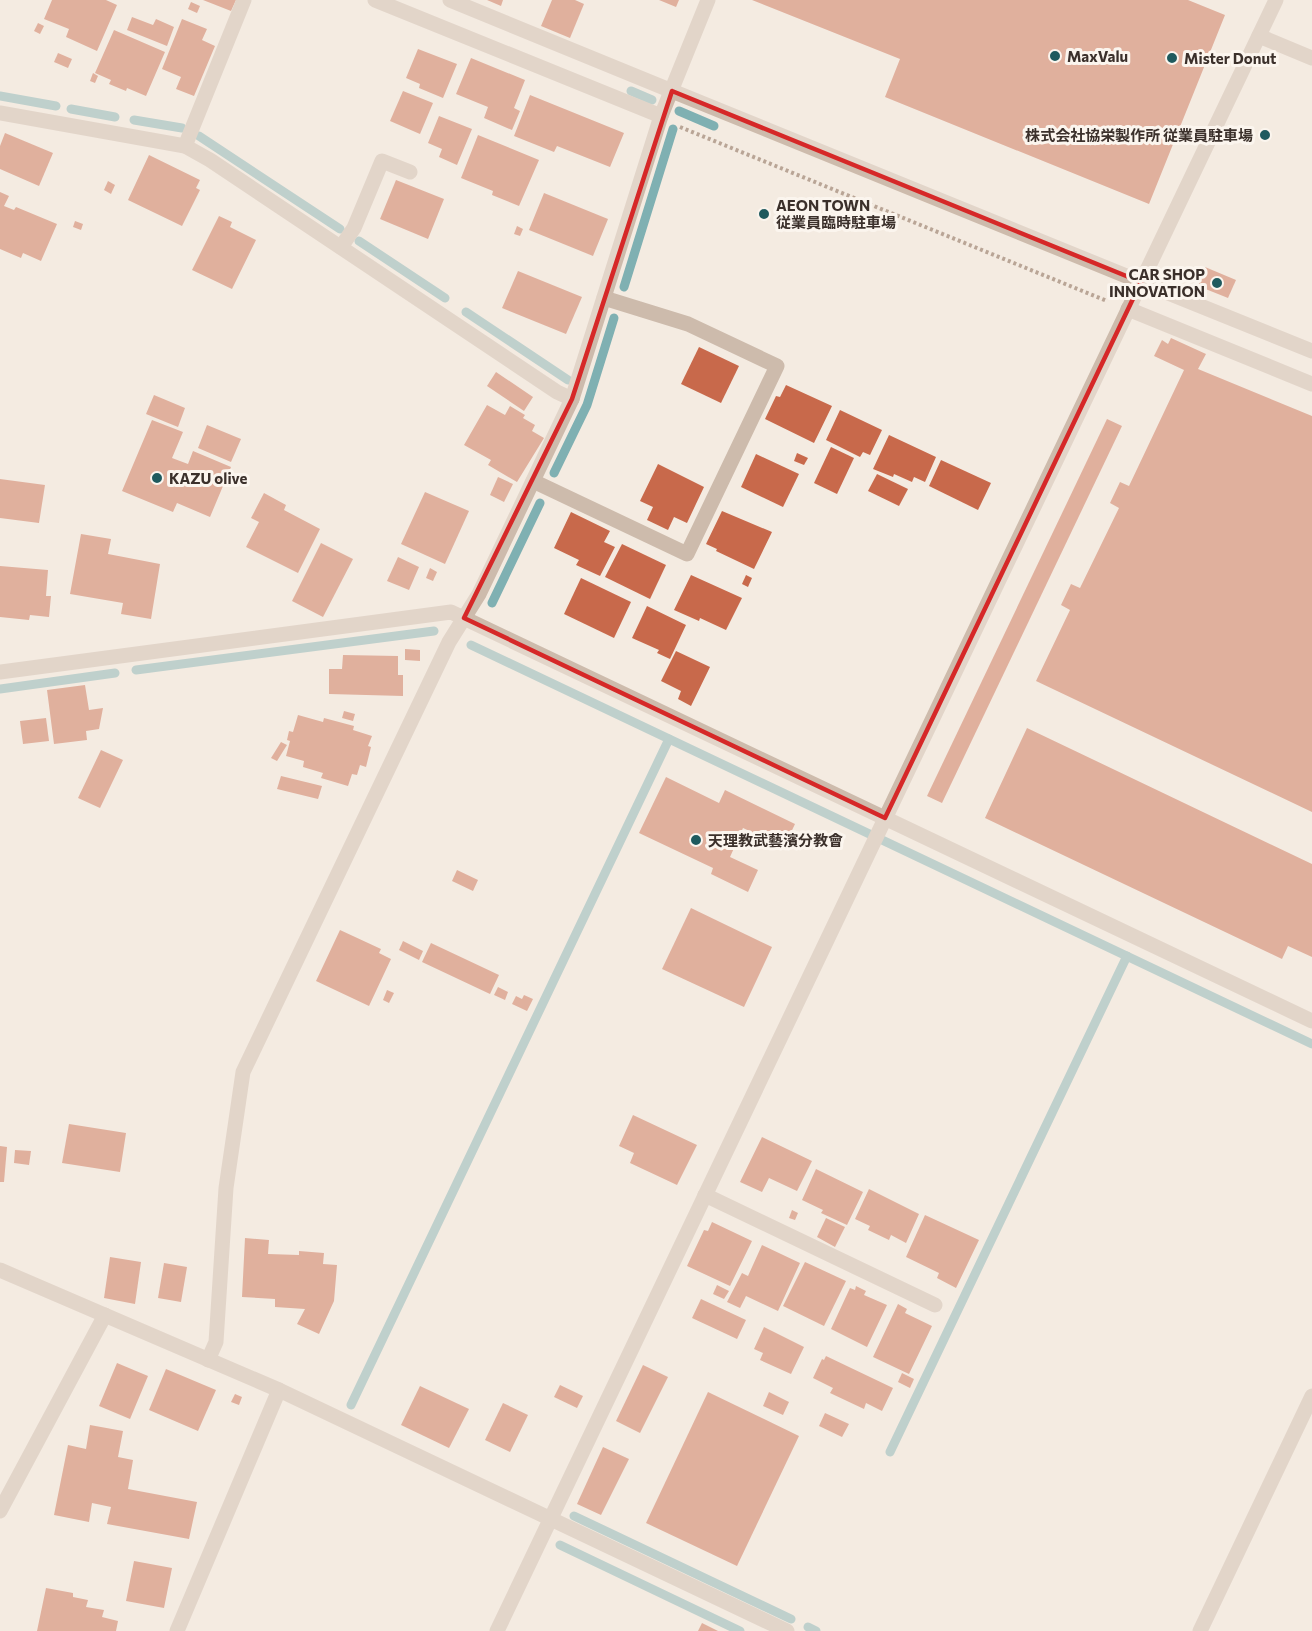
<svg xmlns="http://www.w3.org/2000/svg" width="1312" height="1631" font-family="Commissioner,'Noto Sans JP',sans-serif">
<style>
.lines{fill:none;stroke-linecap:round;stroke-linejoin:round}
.stream{stroke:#7fb0b2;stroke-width:9}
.building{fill:#c8694b}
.path{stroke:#b9a596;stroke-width:4;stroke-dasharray:3 3;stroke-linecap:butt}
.pedestrian{stroke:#cdbbac;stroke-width:15}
.minor{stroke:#cdbbac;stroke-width:15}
.marked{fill:none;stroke:#d62828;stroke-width:4.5;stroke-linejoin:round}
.poi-dot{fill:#1f5a5e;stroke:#fbf5ee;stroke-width:2}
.labels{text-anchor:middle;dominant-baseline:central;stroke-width:6;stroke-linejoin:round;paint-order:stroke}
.poi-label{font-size:15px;font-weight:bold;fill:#3b302b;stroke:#fbf5ee;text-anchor:start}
</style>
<rect width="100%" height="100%" fill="#f4ebe1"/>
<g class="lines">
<g class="stream">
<polyline points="631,91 652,100"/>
<polyline points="0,96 56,106"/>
<polyline points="71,109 115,117"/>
<polyline points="679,111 714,126"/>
<polyline points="134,120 182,128"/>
<polyline points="199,136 340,229"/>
<polyline points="359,241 445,298"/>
<polyline points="624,287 673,129"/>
<polyline points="466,312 568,380"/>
<polyline points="554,473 587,405 614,318"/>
<polyline points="492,603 540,503"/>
<polyline points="471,645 1312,1044"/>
<polyline points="136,670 434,631"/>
<polyline points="0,689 115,673"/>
<polyline points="351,1405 669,739"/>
<polyline points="890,1452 1127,956"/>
<polyline points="574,1516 791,1619"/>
<polyline points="560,1545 740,1631"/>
<polyline points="808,1627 816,1631"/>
</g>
</g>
<g class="building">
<polygon points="52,0 106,0 117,5 97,51 66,37 69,29 44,19"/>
<polygon points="203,0 236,0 231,11"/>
<polygon points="487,0 503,0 501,6"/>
<polygon points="552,0 575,0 584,4 570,38 541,26"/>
<polygon points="659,0 679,0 676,7"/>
<polygon points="752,0 1188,0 1225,15 1149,204 885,97 900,59"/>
<polygon points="191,2 200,6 197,13 188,9"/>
<polygon points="132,17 153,25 156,19 174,27 167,46 127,30"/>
<polygon points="182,19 207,29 202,40 215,46 194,96 176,89 181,77 162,69"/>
<polygon points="38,23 44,26 40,34 34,31"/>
<polygon points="114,30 165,52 146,96 127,88 126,91 109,84 111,80 95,73"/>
<polygon points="418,49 457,64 443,98 419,88 420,84 406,78"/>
<polygon points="58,53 72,59 68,68 54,62"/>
<polygon points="471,58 525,80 514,108 520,111 512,130 484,118 488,107 456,94"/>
<polygon points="93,73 98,76 95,83 90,81"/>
<polygon points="403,91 433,103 420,134 390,121"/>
<polygon points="530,95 624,133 610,167 557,146 554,152 514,136"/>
<polygon points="439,116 472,129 457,165 439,157 442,149 428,143"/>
<polygon points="5,133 53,153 39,186 0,169 0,146"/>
<polygon points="478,135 539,160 519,206 492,195 493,191 461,178"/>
<polygon points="149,155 200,180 196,188 200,190 182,226 128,200"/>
<polygon points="396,180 444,199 428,239 380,219"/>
<polygon points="108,181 115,185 111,194 104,190"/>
<polygon points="0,192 9,196 4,206 14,210 16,207 57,224 41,261 23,253 21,258 0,249"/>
<polygon points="544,193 608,219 593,256 529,230"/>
<polygon points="219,216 232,222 230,227 256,240 232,289 192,270"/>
<polygon points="75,221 83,224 81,230 73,227"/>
<polygon points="517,226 523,229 520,236 514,234"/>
<polygon points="1205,267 1236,280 1228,298 1198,286"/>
<polygon points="518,271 582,297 566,334 502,308"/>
<polygon points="1171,338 1206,354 1198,369 1312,416 1312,812 1036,681 1070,610 1061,605 1071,584 1080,588 1119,508 1110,503 1120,482 1129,486 1184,370 1154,356 1162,340 1168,344"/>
<polygon points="699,347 739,366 721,403 681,384"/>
<polygon points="496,372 533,397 524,411 487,386"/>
<polygon points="786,385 832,406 814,443 765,419 776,396 780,397"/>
<polygon points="154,395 185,408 178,427 146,414"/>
<polygon points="487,405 505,415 510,406 525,415 523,418 535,425 532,431 544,438 517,482 488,465 491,460 464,445"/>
<polygon points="840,410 882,430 870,455 863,452 860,457 826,440"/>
<polygon points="1107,419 1122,426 942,803 927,796"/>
<polygon points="152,420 183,432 172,458 188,464 193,451 231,467 210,517 177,503 173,512 122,491"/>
<polygon points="207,425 241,439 231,462 198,448"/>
<polygon points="889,435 936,457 925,482 914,477 912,482 894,474 893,477 873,469"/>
<polygon points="831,447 854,458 837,494 814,483"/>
<polygon points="797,453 808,458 804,465 794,461"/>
<polygon points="756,454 799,474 783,507 741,487"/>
<polygon points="941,460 991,483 978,510 929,486"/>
<polygon points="658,464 704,487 687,523 674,517 668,530 647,520 653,507 640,501"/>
<polygon points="877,474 908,489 899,506 868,491"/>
<polygon points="498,477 513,484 504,502 490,495"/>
<polygon points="0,479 45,485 39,523 0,518"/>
<polygon points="425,492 469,511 445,564 401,544"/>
<polygon points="264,493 286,505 284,510 320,529 298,573 246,547 259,522 251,518"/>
<polygon points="722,511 772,532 754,569 716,551 717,549 706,544"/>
<polygon points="571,512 610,531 604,542 615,547 600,576 576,565 579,560 554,548"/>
<polygon points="81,534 111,539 108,554 160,564 151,619 121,614 123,603 70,594"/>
<polygon points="321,543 353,559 323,617 292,601"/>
<polygon points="622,544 666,565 650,599 605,577"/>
<polygon points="398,557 419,567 409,590 387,581"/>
<polygon points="0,566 48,570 46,596 51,596 49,617 30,615 29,620 0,617"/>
<polygon points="430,568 437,572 433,581 426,578"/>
<polygon points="691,575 742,598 726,630 700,618 699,621 674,610"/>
<polygon points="746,575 752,578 748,587 742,584"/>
<polygon points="581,578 631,602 614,638 564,614"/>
<polygon points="647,606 686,625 670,659 657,653 659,650 632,638"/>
<polygon points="405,649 420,650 420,661 405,660"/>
<polygon points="676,651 710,667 691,706 678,699 681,691 661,681"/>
<polygon points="343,655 398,656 398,675 403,675 403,696 329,694 329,669 342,669"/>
<polygon points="85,685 89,710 103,708 99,729 86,731 87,740 54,744 47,690"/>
<polygon points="344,711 355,714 353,721 342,718"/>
<polygon points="298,715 323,722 324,718 354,726 353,730 372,736 368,746 371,747 366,767 360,765 357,775 352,774 348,786 321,778 323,773 303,767 304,761 286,756 290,741 287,740 289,731 293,732"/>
<polygon points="46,718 49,741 23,744 20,721"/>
<polygon points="1027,728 1312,864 1312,957 1288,946 1282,959 985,818"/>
<polygon points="281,742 287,745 277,761 271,758"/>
<polygon points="101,750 123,760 100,808 78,798"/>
<polygon points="281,776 322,786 318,799 277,789"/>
<polygon points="666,777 719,803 725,790 795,824 784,847 743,828 730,857 758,870 748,892 711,874 713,868 639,833"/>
<polygon points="457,870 478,880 473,891 452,881"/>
<polygon points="691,908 772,947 744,1007 662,969"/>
<polygon points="340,930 381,949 379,953 391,959 369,1006 316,981"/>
<polygon points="403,941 423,951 419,960 399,950"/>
<polygon points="431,943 499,975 490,994 422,962"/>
<polygon points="498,987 508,992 505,1000 494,995"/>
<polygon points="387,990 394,993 389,1003 383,1000"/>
<polygon points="524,995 533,999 527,1011 512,1004 516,996 522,999"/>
<polygon points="633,1115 697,1145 677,1185 630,1163 634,1153 619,1146"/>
<polygon points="69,1124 126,1133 120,1172 62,1163"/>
<polygon points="762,1137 812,1161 797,1191 769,1178 762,1192 740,1182"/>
<polygon points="0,1146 7,1147 4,1182 0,1182"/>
<polygon points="15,1150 31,1151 29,1165 14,1163"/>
<polygon points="816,1169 863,1192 847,1225 821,1213 823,1210 802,1200"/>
<polygon points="869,1189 919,1214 906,1243 891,1235 889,1240 868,1230 870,1226 855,1219"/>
<polygon points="792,1210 798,1213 795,1220 789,1218"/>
<polygon points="925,1215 979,1240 956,1288 937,1278 939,1273 906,1257"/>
<polygon points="826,1218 845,1227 835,1247 817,1237"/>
<polygon points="712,1222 752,1241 730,1286 687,1266 704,1230 708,1231"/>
<polygon points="245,1238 269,1240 268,1254 299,1255 299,1251 324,1253 323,1264 337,1265 334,1301 319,1334 297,1324 305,1309 275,1307 275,1299 242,1297"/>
<polygon points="762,1245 800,1263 778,1311 746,1296 740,1308 727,1302 742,1273 748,1276"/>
<polygon points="110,1257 141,1262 135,1304 104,1298"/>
<polygon points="805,1262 846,1281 824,1326 783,1306"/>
<polygon points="164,1263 187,1267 181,1302 158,1298"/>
<polygon points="717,1285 729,1291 724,1299 713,1294"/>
<polygon points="856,1286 866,1291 864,1295 887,1305 867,1347 831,1329 850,1288 855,1290"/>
<polygon points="701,1299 746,1320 737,1339 692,1318"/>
<polygon points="898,1304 907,1309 905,1313 932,1326 909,1374 873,1357"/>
<polygon points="764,1327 804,1347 791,1374 760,1360 763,1353 754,1349"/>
<polygon points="826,1356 893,1388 882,1411 866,1403 864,1409 830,1393 833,1388 813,1378 822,1359 824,1360"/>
<polygon points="117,1363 148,1376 130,1419 99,1406"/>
<polygon points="643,1365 668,1377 640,1433 616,1421"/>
<polygon points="166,1369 216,1390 198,1431 149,1410"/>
<polygon points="902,1373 914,1379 910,1388 898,1382"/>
<polygon points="560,1385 583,1396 577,1408 554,1397"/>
<polygon points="420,1386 469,1409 449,1448 401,1425"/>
<polygon points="708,1392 799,1436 737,1566 646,1523"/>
<polygon points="769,1392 789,1402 783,1415 763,1406"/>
<polygon points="235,1394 242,1397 239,1405 231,1402"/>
<polygon points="503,1403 528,1415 510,1452 485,1440"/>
<polygon points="825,1413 849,1424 842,1437 819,1426"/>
<polygon points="90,1425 123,1431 118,1457 133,1460 128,1489 197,1502 189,1539 107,1524 111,1507 92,1503 89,1522 54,1515 68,1445 86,1449"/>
<polygon points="603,1447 629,1459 601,1515 577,1504"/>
<polygon points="134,1561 172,1568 164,1608 126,1601"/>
<polygon points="46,1588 73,1593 73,1597 88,1600 86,1607 104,1610 102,1617 118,1621 116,1631 37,1631"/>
<polygon points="702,1623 718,1631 698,1631"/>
</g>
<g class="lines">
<polyline class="path" points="680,127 1107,301"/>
<polyline class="pedestrian" points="672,91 1141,282"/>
<g class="minor">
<polyline points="375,0 661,116"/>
<polyline points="450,0 672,91"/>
<polyline points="1259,36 1312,58"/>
<polyline points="0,113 185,146 210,160 557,392 572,399"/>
<polyline points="185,146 244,0"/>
<polyline points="341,247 354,228 382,161 410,172"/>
<polyline points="1141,282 1312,351"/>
<polyline points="1128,309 1312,384"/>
<polyline points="533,481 687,554 777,366 688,324 604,298"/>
<polyline points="0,672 451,612 1312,1021"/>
<polyline points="705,1195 935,1305"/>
<polyline points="0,1270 279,1390 787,1631"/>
<polyline points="208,1360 216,1342 226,1188 243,1072 449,642 479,594 572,399 661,116 708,0"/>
<polyline points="0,1511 105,1315"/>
<polyline points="177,1631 279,1390"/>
<polyline points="497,1631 1276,0"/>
<polyline points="1200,1631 1312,1396"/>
</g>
</g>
<path d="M0 0H1312V1631H0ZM 672,91 L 1141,282 L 885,818 L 464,618 L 572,399 Z" fill="#f4ebe1" fill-opacity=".55" fill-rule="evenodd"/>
<path class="marked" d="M 672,91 L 1141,282 L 885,818 L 464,618 L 572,399 Z"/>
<g class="poi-dot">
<circle cx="1055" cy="56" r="6"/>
<circle cx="1172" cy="58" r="6"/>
<circle cx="1265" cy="135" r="6"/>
<circle cx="764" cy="214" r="6"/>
<circle cx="1217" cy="283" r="6"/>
<circle cx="157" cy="478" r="6"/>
<circle cx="696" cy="840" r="6"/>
</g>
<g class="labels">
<g class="poi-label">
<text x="1067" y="56">MaxValu</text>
<text x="1184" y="58">Mister Donut</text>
<text x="1253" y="135" text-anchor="end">株式会社協栄製作所 従業員駐車場</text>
<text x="776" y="205">AEON TOWN<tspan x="776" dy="17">従業員臨時駐車場</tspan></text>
<text x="1205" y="274" text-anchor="end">CAR SHOP<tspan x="1205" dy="17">INNOVATION</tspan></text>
<text x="169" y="478">KAZU olive</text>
<text x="708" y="840">天理教武藝濱分教會</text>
</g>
</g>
</svg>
